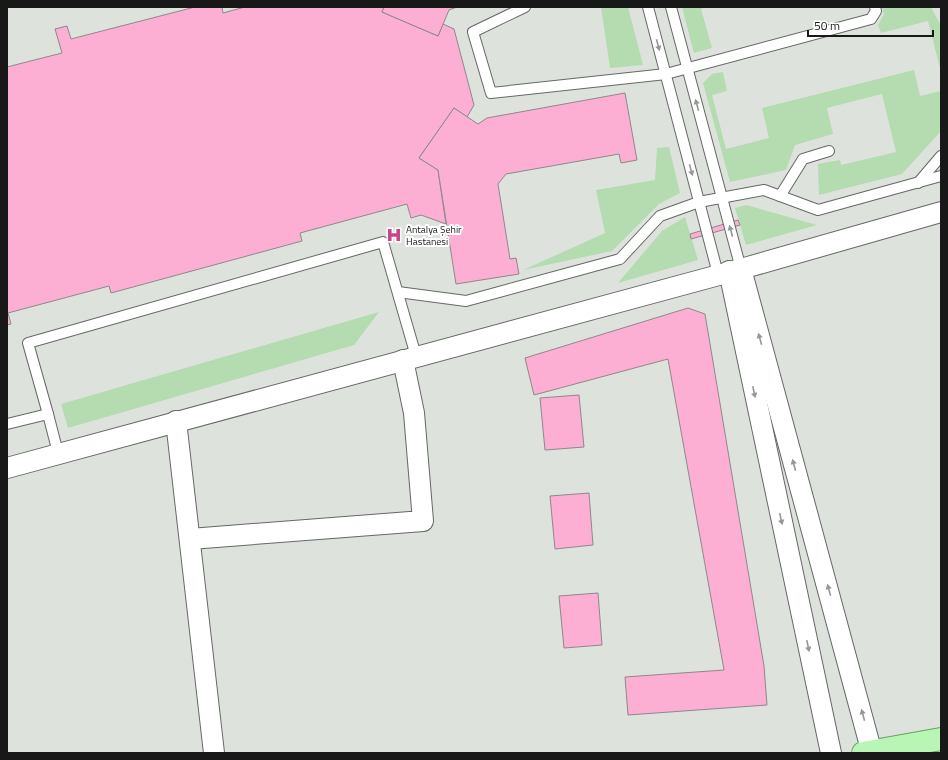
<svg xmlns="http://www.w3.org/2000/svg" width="948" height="760" font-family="'Titillium Web',sans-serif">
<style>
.green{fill:#b5dbb1}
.building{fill:#fdafd3;stroke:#8d888a}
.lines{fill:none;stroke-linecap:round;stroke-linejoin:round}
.lane-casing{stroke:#656865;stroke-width:12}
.street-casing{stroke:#656865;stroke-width:22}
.primary-casing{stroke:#62a45e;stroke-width:24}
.lane{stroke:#fff;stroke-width:10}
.street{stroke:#fff;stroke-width:20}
.primary{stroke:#b9f6b6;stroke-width:22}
.oneway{fill:#979797}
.labels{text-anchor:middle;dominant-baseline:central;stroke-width:4;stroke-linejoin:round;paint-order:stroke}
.poi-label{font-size:10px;fill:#171817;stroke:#fff;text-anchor:start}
</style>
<rect width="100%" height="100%" fill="#dee2dd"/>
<g class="green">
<polygon points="601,7 628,7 643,65 610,68"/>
<polygon points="682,7 707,7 701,9 712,48 694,53"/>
<polygon points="882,7 931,7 941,26 941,72 928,21 881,33 878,25 884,14"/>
<polygon points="914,70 920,96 941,91 941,131 902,174 819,195 818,164 840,160 841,165 896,152 882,94 827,108 833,134 795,145 786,170 730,182 703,83 712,74 723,72 727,91 712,95 726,149 769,138 762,108"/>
<polygon points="669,147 680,193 659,204 612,251 523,270 605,233 596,190 655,180 657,148"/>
<polygon points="746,205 817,225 746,245 735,208"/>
<polygon points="685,217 698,260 618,283 662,231"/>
<polygon points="379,312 354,345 68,428 61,404"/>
</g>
<g class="building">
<polygon points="195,7 222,7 223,13 245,7 384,7 382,12 438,36 443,24 454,29 474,105 467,117 454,108 419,158 438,170 446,224 421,215 411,218 407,204 300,233 302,241 111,293 109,286 8,313 11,324 7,325 7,67 62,53 55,29 67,26 71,39"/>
<polygon points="384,7 457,7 449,10 438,36 382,12"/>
<polygon points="625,93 637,160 621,163 619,154 506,174 498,184 510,259 516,258 519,274 456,284 438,170 419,158 454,108 478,124 487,118"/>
<polygon points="738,220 740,225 691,239 690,234"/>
<polygon points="688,308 705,314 764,666 767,705 628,715 625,677 724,670 668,359 534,395 525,358"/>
<polygon points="579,395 584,447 545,450 540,398"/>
<polygon points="589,493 593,545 555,549 550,496"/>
<polygon points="598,593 602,645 564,648 559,596"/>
</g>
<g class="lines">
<g class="lane-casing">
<g id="lane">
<polyline points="525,7 473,32 491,93 666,74 871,19 876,11 875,7"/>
<polyline points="648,7 718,274"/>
<polyline points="671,7 741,269"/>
<polyline points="918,183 941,156"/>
<polyline points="780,196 803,159 829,151"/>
<polyline points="398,292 466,301 620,259 660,216 699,202 764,190 818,210 941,176"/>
<polyline points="48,414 28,343 383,242 416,356"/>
<polyline points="7,424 48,414 58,453"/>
</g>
</g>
<g class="street-casing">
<g id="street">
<polyline points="741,269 872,753"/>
<polyline points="729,271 831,753"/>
<polyline points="176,421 214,753"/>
<polyline points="7,468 741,269 941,212"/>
<polyline points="190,539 423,521 414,413 403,360"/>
</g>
</g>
<g class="primary-casing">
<polyline id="primary" points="863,753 941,739"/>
</g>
<use href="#lane" class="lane"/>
<use href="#street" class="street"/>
<use href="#primary" class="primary"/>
</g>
<defs><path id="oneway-solid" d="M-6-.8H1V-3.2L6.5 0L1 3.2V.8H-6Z"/></defs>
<g class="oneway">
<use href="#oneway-solid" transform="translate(658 45) rotate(75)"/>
<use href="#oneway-solid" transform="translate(697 105) rotate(-105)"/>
<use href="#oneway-solid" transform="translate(691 170) rotate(75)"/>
<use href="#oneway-solid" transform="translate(731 231) rotate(-105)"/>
<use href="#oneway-solid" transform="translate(760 339) rotate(-105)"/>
<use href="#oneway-solid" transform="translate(754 392) rotate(78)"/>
<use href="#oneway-solid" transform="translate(794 465) rotate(-105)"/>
<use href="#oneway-solid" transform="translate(781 519) rotate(78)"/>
<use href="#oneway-solid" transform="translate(829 590) rotate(-105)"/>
<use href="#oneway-solid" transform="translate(808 646) rotate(78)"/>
<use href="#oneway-solid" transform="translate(863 715) rotate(-105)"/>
</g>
<defs>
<g id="hospital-bare" transform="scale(1.2)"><path d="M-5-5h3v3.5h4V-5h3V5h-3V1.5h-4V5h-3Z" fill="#c8458c" stroke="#fff" stroke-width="2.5" paint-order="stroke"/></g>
</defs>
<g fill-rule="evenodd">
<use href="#hospital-bare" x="394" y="235"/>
</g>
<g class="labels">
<g class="poi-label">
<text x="406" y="229">Antalya Şehir<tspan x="406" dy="12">Hastanesi</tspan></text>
</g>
</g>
<rect width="948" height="760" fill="none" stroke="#171817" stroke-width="16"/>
<path d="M808 30v6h125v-6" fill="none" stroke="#171817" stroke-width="2"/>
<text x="814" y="30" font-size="12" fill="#171817" stroke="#ffffff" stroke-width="3" paint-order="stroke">50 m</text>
</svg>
